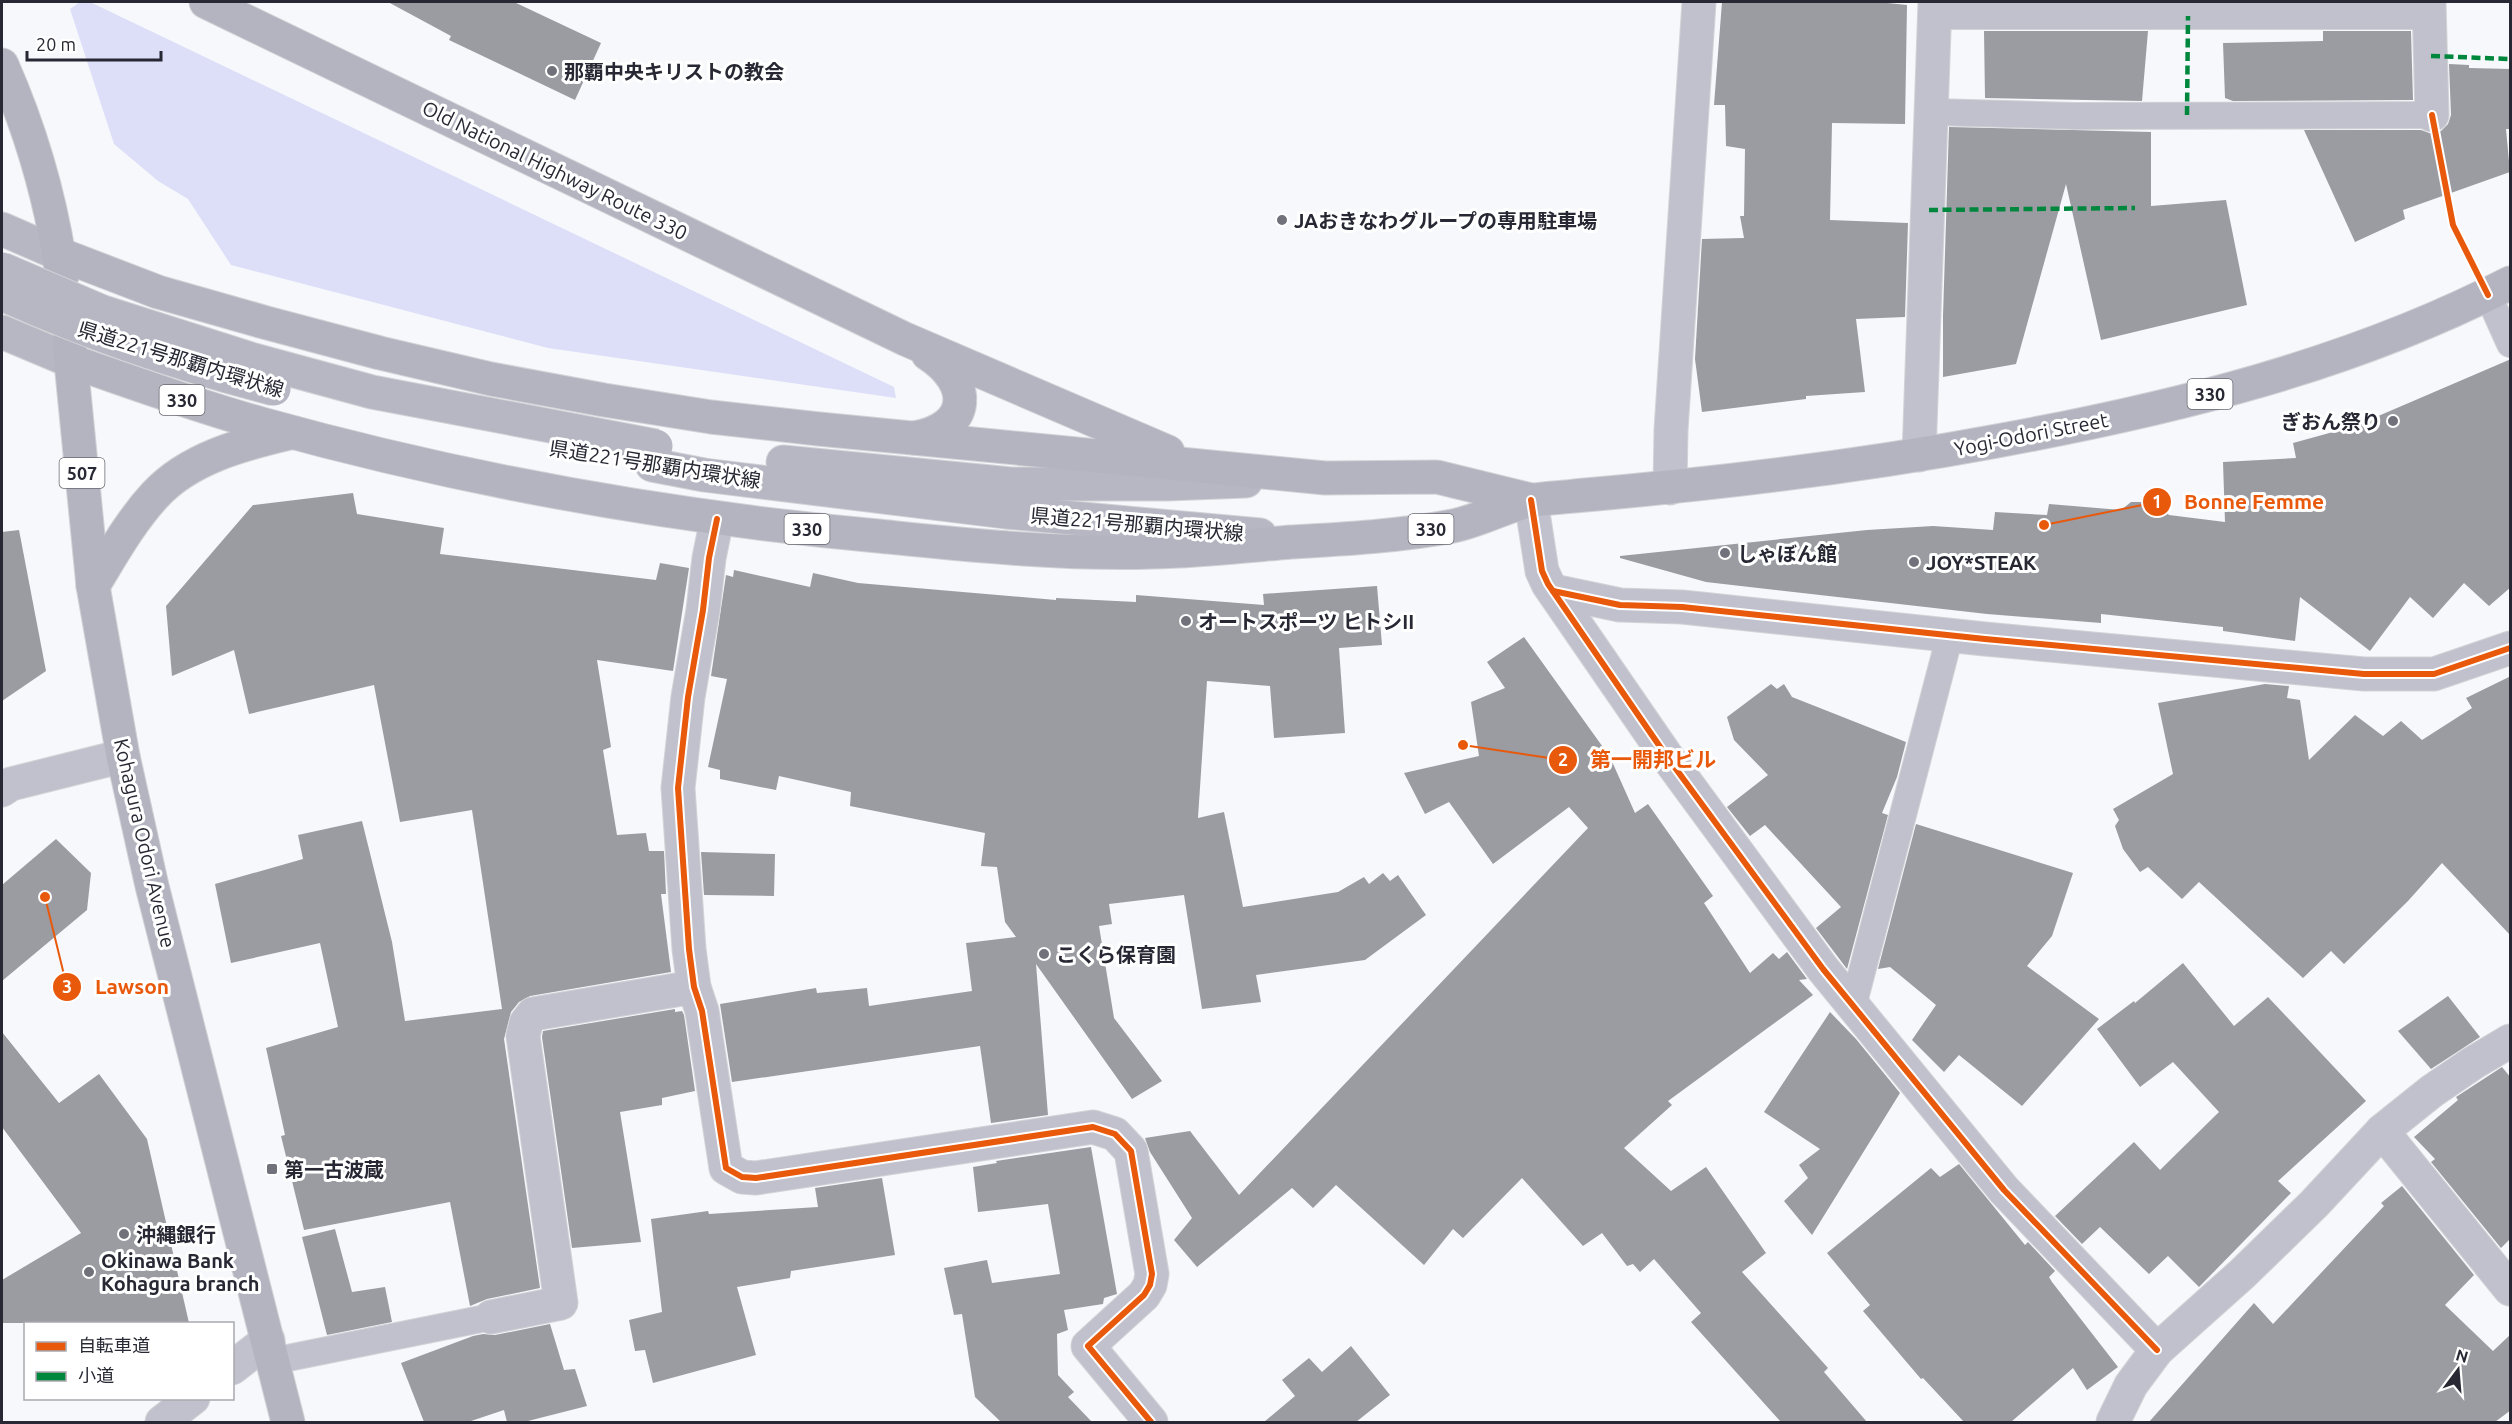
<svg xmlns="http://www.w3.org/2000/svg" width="2512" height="1424" font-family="Ubuntu,'Noto Sans JP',sans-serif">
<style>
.green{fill:#dddff8}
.building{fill:#9b9ba2}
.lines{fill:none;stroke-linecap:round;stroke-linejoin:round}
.lane-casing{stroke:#d3d3d7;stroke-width:28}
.street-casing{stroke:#d3d3d7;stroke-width:35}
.secondary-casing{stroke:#d3d3d7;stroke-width:35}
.highway-casing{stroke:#d3d3d7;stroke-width:35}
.lane{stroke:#c0c1cc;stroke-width:26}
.street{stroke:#c0c1cc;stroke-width:33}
.secondary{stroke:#b6b7c3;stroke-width:33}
.highway{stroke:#b3b4c0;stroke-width:33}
.secondary-bridge-casing{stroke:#d3d3d7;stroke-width:35;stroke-linecap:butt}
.secondary-bridge{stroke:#b6b7c3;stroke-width:33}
.quiet{stroke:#00873e;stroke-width:4.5;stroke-dasharray:9 4.5;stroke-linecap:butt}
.cycleway-casing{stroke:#fff;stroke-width:10}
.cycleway{stroke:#e8590c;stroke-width:6}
.poi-dot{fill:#70717a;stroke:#fff;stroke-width:2}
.labels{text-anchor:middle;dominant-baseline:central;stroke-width:6;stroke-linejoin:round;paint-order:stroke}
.shield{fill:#fff;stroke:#686871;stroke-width:1.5}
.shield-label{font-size:18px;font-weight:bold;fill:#282834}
.poi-label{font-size:20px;font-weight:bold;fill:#282834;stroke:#fff;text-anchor:start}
.street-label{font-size:20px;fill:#282834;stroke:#fff}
.leader{fill:none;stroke:#e8590c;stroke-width:2}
.callout-dot{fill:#e8590c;stroke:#fff;stroke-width:2}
.mark-label{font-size:18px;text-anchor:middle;font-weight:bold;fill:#fff}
.callout-label{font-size:21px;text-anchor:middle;font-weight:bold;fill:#e8590c;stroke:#fff;stroke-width:6;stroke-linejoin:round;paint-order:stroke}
</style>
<rect width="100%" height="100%" fill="#f7f8fc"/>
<polygon class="green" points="80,2 90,2 894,387 896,398 548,348 231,265 188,199 158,181 114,144 70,9"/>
<g class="building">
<polygon points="388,2 514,2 601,43 575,100 449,40 451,36"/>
<polygon points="1722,2 1878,2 1907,5 1905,124 1832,123 1830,220 1908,223 1905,317 1856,319 1865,392 1806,396 1806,399 1702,412 1695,359 1702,239 1744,238 1740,216 1744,216 1745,149 1726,146 1725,105 1714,105"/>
<polygon points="1984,31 2148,31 2142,101 1985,98"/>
<polygon points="2323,31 2411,31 2413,100 2233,101 2225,98 2223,43 2323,41"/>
<polygon points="2449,64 2469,65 2469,68 2511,69 2511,129 2506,129 2510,172 2403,210 2405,219 2355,242 2304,130 2421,130 2432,134 2441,131 2448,124 2451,115"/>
<polygon points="1949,127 2151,132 2151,206 2226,200 2247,305 2101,340 2066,184 2016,364 1943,377 1943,316"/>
<polygon points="2511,359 2511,587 2489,606 2464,583 2433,618 2410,597 2370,651 2300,597 2295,641 2223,631 2223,627 2101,614 2101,623 1987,614 1706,582 1620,558 1620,556 1867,530 1933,526 1993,530 1995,512 2047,515 2049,504 2121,510 2131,502 2156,502 2169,515 2225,522 2223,462 2296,458 2293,443 2355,426"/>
<polygon points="353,493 357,514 444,528 440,554 656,580 660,563 689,568 673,671 597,660 611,747 603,750 617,835 646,833 649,851 664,851 666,894 661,894 671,972 530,996 519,1002 511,1012 504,1039 540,1288 487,1299 470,1306 450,1202 304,1230 281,1136 285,1135 266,1048 338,1027 320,943 231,963 215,884 303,859 298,835 362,821 392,942 405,1021 502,1009 472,810 400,822 374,685 249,714 234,650 172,676 166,606 253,505"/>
<polygon points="19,530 46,671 2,701 2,532"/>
<polygon points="734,570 810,587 813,573 858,583 1056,600 1056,598 1136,602 1136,595 1264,605 1263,594 1377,586 1382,645 1339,648 1345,733 1274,738 1270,686 1207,681 1198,818 1224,812 1243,907 1338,892 1364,877 1369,884 1383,873 1390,881 1398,875 1426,915 1365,960 1256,975 1261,1002 1202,1009 1184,895 1109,904 1112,924 1099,926 1114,1018 1162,1081 1132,1099 1036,964 1048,1115 991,1123 980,1046 732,1082 720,1004 816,988 817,993 867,988 869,1006 972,991 966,943 1016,937 1005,922 997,867 981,866 985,833 850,806 851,792 779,776 776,790 720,779 720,770 708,767 727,679 711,676 726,575 733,577"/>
<polygon points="1524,637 1610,757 1635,813 1648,804 1713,896 1704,903 1750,973 1773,953 1779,959 1787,952 1807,979 1799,980 1813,995 1668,1101 1672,1105 1624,1148 1671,1191 1706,1167 1766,1253 1742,1272 1828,1368 1824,1372 1867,1422 1781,1422 1691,1322 1701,1313 1654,1259 1640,1272 1633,1264 1627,1266 1602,1233 1583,1246 1522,1178 1463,1238 1453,1229 1424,1265 1336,1185 1313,1208 1292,1188 1197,1267 1174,1240 1192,1218 1150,1152 1145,1138 1190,1131 1239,1195 1588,828 1569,807 1493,864 1449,802 1425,814 1404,773 1479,756 1471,702 1505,688 1487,662"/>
<polygon points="2511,676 2511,936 2442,863 2408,901 2344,964 2331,951 2303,978 2199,882 2182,899 2148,867 2140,872 2123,849 2115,826 2119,820 2113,809 2173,774 2158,703 2265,684 2289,686 2287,698 2300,700 2309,760 2355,715 2383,736 2401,721 2422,740 2472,708 2466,698"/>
<polygon points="1771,684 1777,689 1784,684 1792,697 1906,742 1897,777 1882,813 1888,815 1847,969 1816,928 1841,907 1765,825 1750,836 1727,807 1768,775 1734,740 1727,717"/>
<polygon points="1916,824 2073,873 2052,936 2027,966 2099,1019 2022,1106 1959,1055 1944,1072 1912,1040 1936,1005 1890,967 1878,969"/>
<polygon points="56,839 91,873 87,910 2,981 2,885"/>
<polygon points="701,852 775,854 774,896 704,895"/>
<polygon points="2183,963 2234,1026 2268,997 2366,1101 2278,1181 2291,1193 2199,1287 2168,1256 2149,1274 2100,1227 2082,1244 2055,1216 2134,1142 2160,1170 2219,1112 2173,1062 2140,1087 2097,1029 2134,1001 2135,1003"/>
<polygon points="2448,996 2480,1037 2431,1069 2398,1031"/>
<polygon points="675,1009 675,1012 682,1011 684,1015 695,1091 662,1098 662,1105 620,1112 641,1242 572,1248 542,1037 543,1031"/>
<polygon points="1830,1012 1856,1039 1900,1093 1812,1235 1784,1201 1808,1178 1799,1165 1820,1149 1764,1112"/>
<polygon points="2,1032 59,1103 99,1074 147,1139 189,1323 2,1323 2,1280 81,1233 2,1127"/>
<polygon points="2502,1067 2511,1078 2511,1238 2501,1248 2431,1162 2435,1159 2414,1137 2458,1100 2456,1097"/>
<polygon points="1091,1147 1117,1294 1104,1298 1103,1304 1064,1310 1068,1330 1057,1334 1058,1375 1074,1392 1068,1397 1092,1422 1001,1422 975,1397 962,1314 954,1315 944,1268 987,1260 992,1283 1060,1274 1048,1204 978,1212 973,1167 997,1163 996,1161"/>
<polygon points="1959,1164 2025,1245 2028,1242 2055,1271 2049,1277 2052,1282 2118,1367 2087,1390 2073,1368 2011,1422 1964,1422 1923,1378 1921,1379 1863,1311 1870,1305 1827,1253 1931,1168 1940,1177"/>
<polygon points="882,1178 895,1255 791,1271 790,1278 737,1287 756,1355 653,1383 645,1350 635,1351 629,1320 662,1312 651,1219 708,1211 709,1214 818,1207 815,1188"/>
<polygon points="2402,1186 2474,1275 2445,1305 2493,1351 2511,1334 2511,1410 2495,1422 2149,1422 2254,1303 2273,1324 2384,1206 2381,1203"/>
<polygon points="335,1229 352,1292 385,1287 392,1322 327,1335 302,1237"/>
<polygon points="550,1324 564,1370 575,1369 587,1406 524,1422 507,1422 504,1410 468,1422 424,1422 401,1363 473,1336 483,1334 495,1335"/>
<polygon points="1351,1346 1390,1395 1356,1422 1264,1422 1295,1396 1282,1380 1309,1358 1322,1372"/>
</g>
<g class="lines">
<g class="lane-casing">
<g id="lane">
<polyline points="1934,16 2430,16"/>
<polyline points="1933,112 2074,116 2432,115"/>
<polyline points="2488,295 2510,344"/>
<polyline points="1853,1006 1950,635"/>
<polyline points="273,1361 491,1317"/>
</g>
</g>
<g class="street-casing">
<g id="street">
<polyline points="2429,2 2432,115"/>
<polyline points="1919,455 1935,2"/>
<polyline points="1670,488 1671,430 1699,2"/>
<polyline points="1531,500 1542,571 1548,584 1665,754 1823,969 2004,1190 2157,1350"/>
<polyline points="717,519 709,558 703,610 688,697 678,788 689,949 694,987 702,1011 726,1168 742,1177 756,1178 1093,1127 1115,1134 1131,1151 1152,1274 1150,1285 1144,1295 1088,1346 1151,1422"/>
<polyline points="1553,591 1620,605 1682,607 1985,639 2364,674 2434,674 2510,648"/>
<polyline points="2,790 11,784 123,756"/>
<polyline points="2382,1131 2510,1289"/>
<polyline points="491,1317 561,1303 523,1036 526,1023 533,1014 694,987"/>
<polyline points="232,1368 268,1340"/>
<polyline points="162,1422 193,1398"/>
<polyline points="2113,1422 2131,1385 2157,1350 2242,1274 2314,1204 2382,1131 2432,1091 2473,1063 2510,1041"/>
</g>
</g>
<g class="secondary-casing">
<g id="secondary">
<polyline points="2,229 59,254"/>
<polyline points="2,332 71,361"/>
<polyline points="783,462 1011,484 1167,484 1246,481"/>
<polyline points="652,465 704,475 1006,512 1260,535"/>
</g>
</g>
<g class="highway-casing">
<g id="highway">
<polyline points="206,2 905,339 1168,452"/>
<path d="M 2,65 C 32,133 52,203 62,276"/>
<polyline points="59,254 158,292 267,323 380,353 491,379 604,400 711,417 819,429 1325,478 1437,477 1531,500"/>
<polyline points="69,342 93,586 123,756 152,886 288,1422"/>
<path d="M 71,361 C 134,383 197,406 262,424 C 463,480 670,517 878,536 C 969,545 1062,555 1153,552 C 1199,551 1245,546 1291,542 C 1345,539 1400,536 1453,526 C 1477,521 1500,509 1524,502 C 1540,498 1558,498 1574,496 C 1716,484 1857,467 1997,441 C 2172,409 2351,365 2510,283"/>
<path d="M 914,438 C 972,428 973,383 928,354"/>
<path d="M 93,586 C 112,555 130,522 155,495 C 189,458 243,444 290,433"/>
</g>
</g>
<use href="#lane" class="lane"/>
<use href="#street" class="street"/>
<use href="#secondary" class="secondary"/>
<use href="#highway" class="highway"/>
<g class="secondary-bridge-casing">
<g id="secondary-bridge">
<polyline points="2,269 103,312 254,360 372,392 656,446"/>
<path d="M 2,294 C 90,334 181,365 274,389"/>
</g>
</g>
<use href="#secondary-bridge" class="secondary-bridge"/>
<g class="quiet">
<polyline points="2431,56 2510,59"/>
<polyline points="2187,115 2188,16"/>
<polyline points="1929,210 2135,208"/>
</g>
<g class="cycleway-casing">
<g id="cycleway">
<polyline points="2432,115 2453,225 2488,295"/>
<polyline points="1531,500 1542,571 1548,584 1665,754 1823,969 2004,1190 2157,1350"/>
<polyline points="717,519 709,558 703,610 688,697 678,788 689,949 694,987 702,1011 726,1168 742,1177 756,1178 1093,1127 1115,1134 1131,1151 1152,1274 1150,1285 1144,1295 1088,1346 1151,1422"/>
<polyline points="1553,591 1620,605 1682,607 1985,639 2364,674 2434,674 2510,648"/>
</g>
</g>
<use href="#cycleway" class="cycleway"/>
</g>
<g class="poi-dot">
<circle cx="552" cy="71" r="6"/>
<circle cx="1282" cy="220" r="6"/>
<circle cx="2393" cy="421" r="6"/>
<circle cx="1725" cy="553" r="6"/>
<circle cx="1914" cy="562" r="6"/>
<circle cx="1186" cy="621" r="6"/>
<circle cx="1044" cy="954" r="6"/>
<rect x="266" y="1163" width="12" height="12" rx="3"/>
<circle cx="124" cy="1234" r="6"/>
<circle cx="89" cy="1272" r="6"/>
</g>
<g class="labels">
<g class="shield">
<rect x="2187.5" y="379" width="45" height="30" rx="4.5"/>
<rect x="159.5" y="385" width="45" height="30" rx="4.5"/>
<rect x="59.5" y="458" width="45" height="30" rx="4.5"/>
<rect x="784.5" y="514" width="45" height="30" rx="4.5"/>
<rect x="1408.5" y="514" width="45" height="30" rx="4.5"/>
</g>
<g class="shield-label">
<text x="2210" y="394">330</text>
<text x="182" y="400">330</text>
<text x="82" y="473">507</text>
<text x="807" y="529">330</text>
<text x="1431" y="529">330</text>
</g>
<g class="poi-label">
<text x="564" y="71">那覇中央キリストの教会</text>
<text x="1294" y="220">JAおきなわグループの専用駐車場</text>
<text x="2381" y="421" text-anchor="end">ぎおん祭り</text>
<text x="1737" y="553">しゃぼん館</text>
<text x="1926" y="562">JOY*STEAK</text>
<text x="1198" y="621">オートスポーツ ヒトシII</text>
<text x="1056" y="954">こくら保育園</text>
<text x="284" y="1169">第一古波蔵</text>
<text x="136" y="1234">沖縄銀行</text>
<text x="101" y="1260">Okinawa Bank<tspan x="101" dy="23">Kohagura branch</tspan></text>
</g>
<g class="street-label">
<text transform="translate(555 170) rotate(26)">Old National Highway Route 330</text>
<text transform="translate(181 359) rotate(17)">県道221号那覇内環状線</text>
<text transform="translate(2031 434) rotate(-11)">Yogi-Odori Street</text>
<text transform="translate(655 464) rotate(9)">県道221号那覇内環状線</text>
<text transform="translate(1137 524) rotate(5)">県道221号那覇内環状線</text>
<text transform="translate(145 843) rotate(77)">Kohagura Odori Avenue</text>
</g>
</g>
<path class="leader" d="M2044 525L2157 502M1463 745L1563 760M45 897L67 987"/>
<g class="callout-dot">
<circle cx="2044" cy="525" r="6"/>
<circle cx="1463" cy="745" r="6"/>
<circle cx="45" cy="897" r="6"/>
<circle cx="2157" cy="502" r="15"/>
<circle cx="1563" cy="760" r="15"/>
<circle cx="67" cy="987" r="15"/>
</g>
<g class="mark-label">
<text x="2157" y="508">1</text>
<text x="1563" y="766">2</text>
<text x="67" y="993">3</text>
</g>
<g class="callout-label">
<text x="2254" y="509">Bonne Femme</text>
<text x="1653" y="767">第一開邦ビル</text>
<text x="132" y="994">Lawson</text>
</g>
<rect width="2512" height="1424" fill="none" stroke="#282834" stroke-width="6"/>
<rect x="24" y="1322" width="210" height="78" fill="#ffffff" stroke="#a9a9ae" stroke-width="1.5"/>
<rect x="36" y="1342" width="30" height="9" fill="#e8590c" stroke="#a9a9ae" stroke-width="1.5"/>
<text x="78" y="1352" font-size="18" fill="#282834">自転車道</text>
<rect x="36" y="1372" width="30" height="9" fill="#00873e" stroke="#a9a9ae" stroke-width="1.5"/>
<text x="78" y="1382" font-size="18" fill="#282834">小道</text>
<g transform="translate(2458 1370) rotate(16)" stroke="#ffffff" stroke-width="4.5" paint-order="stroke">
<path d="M0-4.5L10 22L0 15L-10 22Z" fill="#282834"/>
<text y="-9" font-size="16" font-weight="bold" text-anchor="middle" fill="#282834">N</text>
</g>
<path d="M27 51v9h134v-9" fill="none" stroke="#282834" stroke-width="3"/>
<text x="36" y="51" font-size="18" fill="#282834" stroke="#ffffff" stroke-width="4.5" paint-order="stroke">20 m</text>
</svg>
